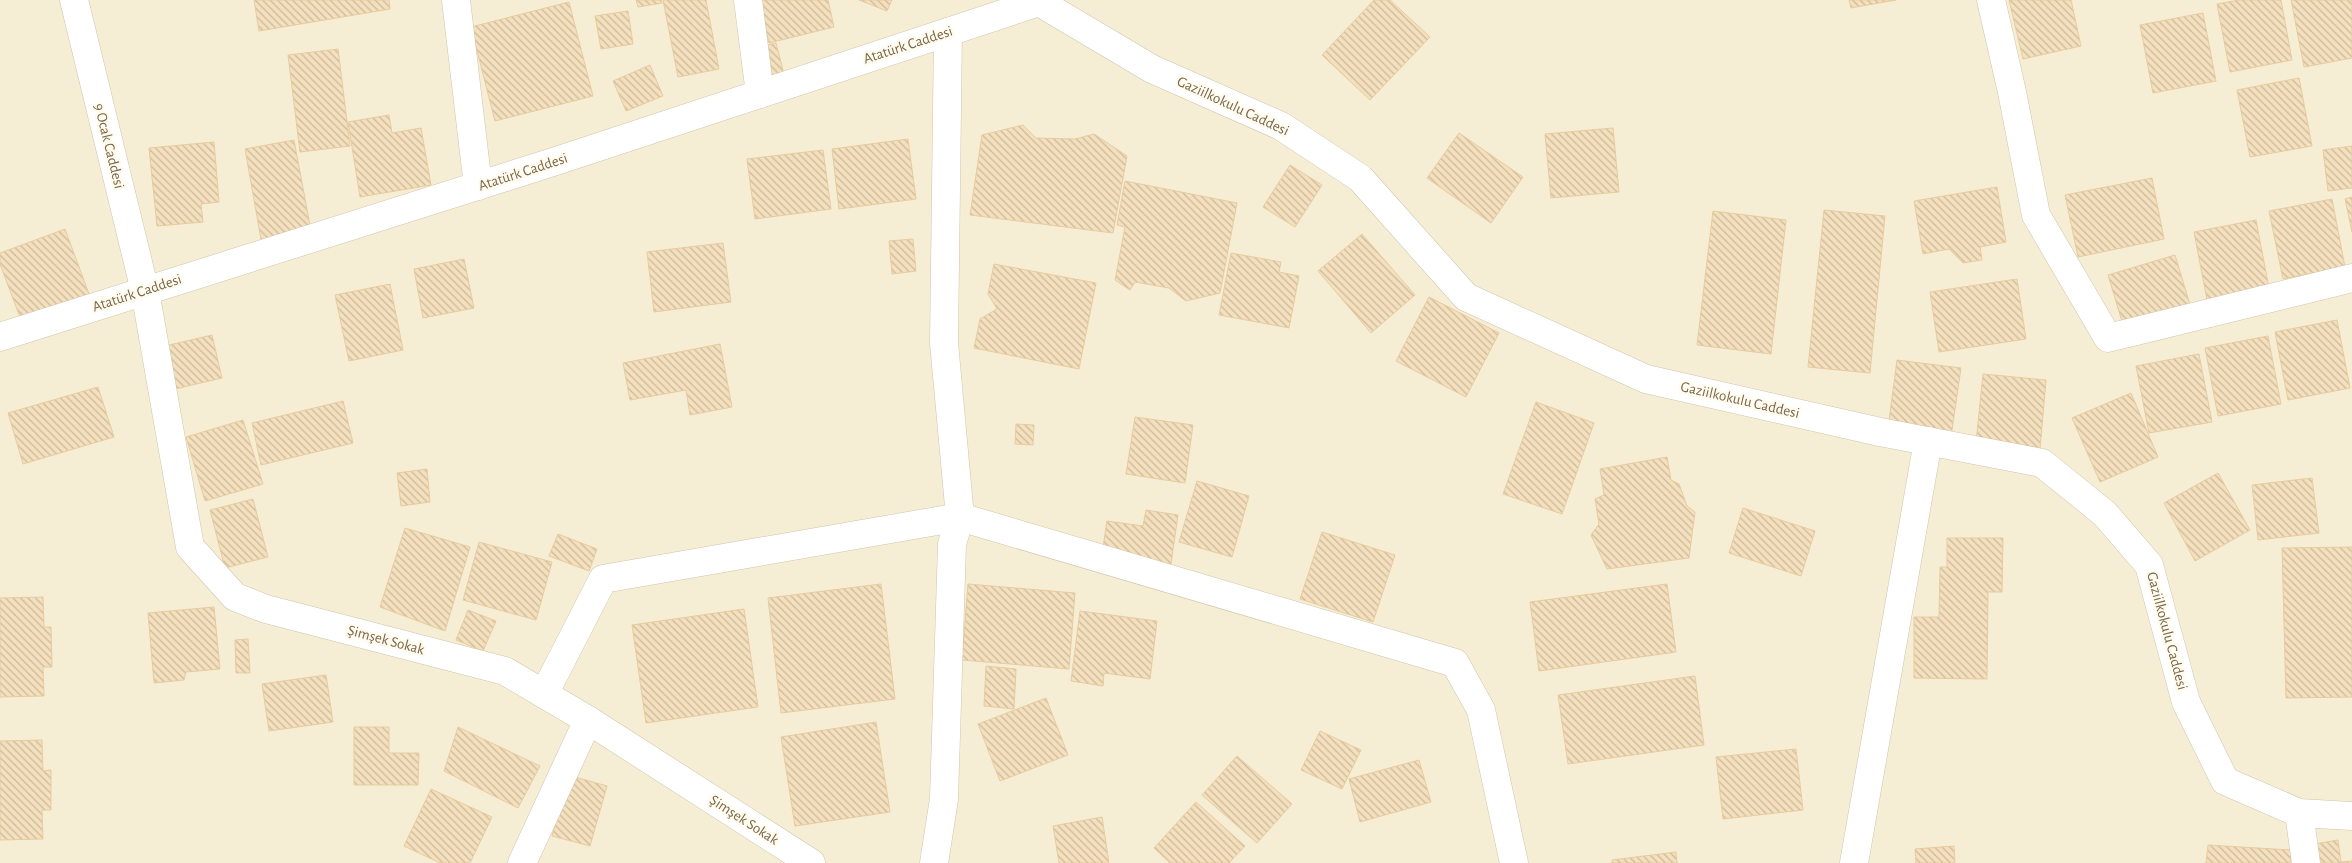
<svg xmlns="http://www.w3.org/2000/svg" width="2352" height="863" font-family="'Alegreya Sans',sans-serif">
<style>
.residential{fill:#f5eed5}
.building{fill:url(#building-back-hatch);stroke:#e8cb9d}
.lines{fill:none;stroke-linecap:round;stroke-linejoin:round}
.minor-casing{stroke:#d0c4ac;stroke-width:29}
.minor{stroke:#fff;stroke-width:28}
.labels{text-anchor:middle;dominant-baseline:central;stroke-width:5;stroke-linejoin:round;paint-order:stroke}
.street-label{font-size:15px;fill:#79654a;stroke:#fffcef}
</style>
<defs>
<pattern id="building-back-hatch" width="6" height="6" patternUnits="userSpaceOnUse" patternTransform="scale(1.25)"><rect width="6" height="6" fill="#f4e0bd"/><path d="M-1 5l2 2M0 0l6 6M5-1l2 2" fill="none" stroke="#cab99c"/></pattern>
</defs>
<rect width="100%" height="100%" fill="#fdfae7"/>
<rect class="residential" x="0" y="0" width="2352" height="863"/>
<g class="building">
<polygon points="254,0 389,0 390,9 259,31"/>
<polygon points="636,0 661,0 662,3 638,7"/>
<polygon points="663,0 706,0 719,69 678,77"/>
<polygon points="759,0 828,0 834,27 769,43"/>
<polygon points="859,0 892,0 887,11"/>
<polygon points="1374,0 1390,0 1430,37 1370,100 1322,55"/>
<polygon points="1849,0 1896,0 1851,8"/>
<polygon points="2009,0 2071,0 2081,46 2023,59"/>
<polygon points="2239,0 2281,0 2292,60 2230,72 2217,4"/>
<polygon points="2291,0 2352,0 2352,58 2304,67"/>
<polygon points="569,2 593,96 495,121 471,27"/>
<polygon points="628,11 633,44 601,49 595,16"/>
<polygon points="2203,13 2216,81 2153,93 2140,25"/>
<polygon points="776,43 786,82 769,86 759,47"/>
<polygon points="338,49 350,146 300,152 288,55"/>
<polygon points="650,65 663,96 626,111 613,81"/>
<polygon points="2299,78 2312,146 2250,157 2237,90"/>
<polygon points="389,115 392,133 421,128 431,185 360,197 348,122"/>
<polygon points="1023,125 1036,138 1075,139 1094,134 1127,156 1113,233 970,215 982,135"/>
<polygon points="1613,128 1619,192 1551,198 1545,134"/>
<polygon points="1459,133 1523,177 1491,223 1427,178"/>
<polygon points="908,139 916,199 839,209 832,149"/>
<polygon points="294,140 312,236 262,245 245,149"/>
<polygon points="214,142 219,202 201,204 203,222 157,226 149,148"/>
<polygon points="2352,146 2352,188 2328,191 2323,150"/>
<polygon points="823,150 831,209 755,219 747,159"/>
<polygon points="1290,165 1322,185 1295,227 1263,207"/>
<polygon points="2152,178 2164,239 2078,257 2065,195"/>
<polygon points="1125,181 1237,203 1220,293 1186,301 1169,288 1135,282 1130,290 1115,280 1125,227 1117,225"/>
<polygon points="1997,187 2006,242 1980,247 1982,260 1963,263 1949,249 1923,254 1914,201"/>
<polygon points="2352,197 2352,232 2345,199"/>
<polygon points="2332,199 2345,267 2283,279 2269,211"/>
<polygon points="1824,210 1885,216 1870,373 1808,367"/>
<polygon points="1713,211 1786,220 1771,354 1697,345"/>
<polygon points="2256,220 2269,288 2207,300 2194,232"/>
<polygon points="65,229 89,294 21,320 0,264 0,253"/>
<polygon points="1362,234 1415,295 1371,333 1318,271"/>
<polygon points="913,239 916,271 892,274 889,241"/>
<polygon points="723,243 731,302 654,312 647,252"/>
<polygon points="1231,253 1281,262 1279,272 1299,276 1289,328 1219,315"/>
<polygon points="2175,255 2191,308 2124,328 2108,275"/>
<polygon points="464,259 474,308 423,318 414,269"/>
<polygon points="994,264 1096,283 1079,369 974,348 980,319 997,309 988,294"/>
<polygon points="2017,279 2026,339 1939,352 1930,292"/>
<polygon points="390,284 403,350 349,361 335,295"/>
<polygon points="1429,297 1499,333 1466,397 1396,361"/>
<polygon points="2337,320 2350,388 2288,400 2275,332"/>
<polygon points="212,335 222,378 175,389 165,346"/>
<polygon points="2268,336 2281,404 2218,416 2205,348"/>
<polygon points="720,344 732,407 690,415 686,390 630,400 623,363"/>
<polygon points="2199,354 2212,422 2149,433 2136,366"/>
<polygon points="1897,360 1961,368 1951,437 1888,428"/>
<polygon points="1983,374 2046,380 2040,449 1976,443"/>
<polygon points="98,387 114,437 23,464 8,413"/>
<polygon points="2131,393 2158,457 2100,482 2072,418"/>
<polygon points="343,401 353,443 261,465 252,423"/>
<polygon points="1536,402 1594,423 1562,514 1503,494"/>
<polygon points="1135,417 1193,425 1185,483 1126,474"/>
<polygon points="243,420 263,484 205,501 186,437"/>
<polygon points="1016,424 1034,425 1033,445 1015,444"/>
<polygon points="1667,457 1671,480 1679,484 1687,506 1695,512 1689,558 1607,569 1591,535 1599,524 1595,499 1604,495 1600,469"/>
<polygon points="427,469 430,502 401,506 397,473"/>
<polygon points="2218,473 2250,530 2195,561 2164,503"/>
<polygon points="2312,478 2319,533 2258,540 2252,485"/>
<polygon points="1197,481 1249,496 1232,557 1179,542"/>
<polygon points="253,499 268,557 225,568 210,510"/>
<polygon points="1743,508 1815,531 1801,576 1729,553"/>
<polygon points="1146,510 1178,515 1171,564 1102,554 1107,521 1143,526"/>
<polygon points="405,528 470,547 445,631 380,607"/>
<polygon points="1322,532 1395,555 1373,622 1300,599"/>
<polygon points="558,534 597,549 589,571 549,556"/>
<polygon points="1947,538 2003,538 2002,592 1988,592 1987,679 1914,678 1914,617 1939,617 1940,567 1947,567"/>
<polygon points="479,542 552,562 536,620 463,600"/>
<polygon points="2352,547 2352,697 2286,698 2282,548"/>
<polygon points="881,584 895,699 781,713 768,598"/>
<polygon points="968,584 1075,593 1069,669 962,660"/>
<polygon points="1667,584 1676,652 1539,671 1530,602"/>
<polygon points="43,597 44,627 51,627 52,667 43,667 44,696 0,697 0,598"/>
<polygon points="214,607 220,669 186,672 184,680 154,683 148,613"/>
<polygon points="744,609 758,707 646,723 632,625"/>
<polygon points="468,610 496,621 483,651 456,640"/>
<polygon points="1080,611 1157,621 1150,679 1104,673 1103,686 1071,681"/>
<polygon points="248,639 250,673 236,673 235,640"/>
<polygon points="986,666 1016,669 1014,709 984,706"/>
<polygon points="326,675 333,722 269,731 262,684"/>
<polygon points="1695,676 1704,745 1568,764 1558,695"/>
<polygon points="1046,698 1068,755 1000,781 978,724"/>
<polygon points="876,722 890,812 795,826 781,737"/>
<polygon points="354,727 389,727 389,753 419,753 418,785 354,785"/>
<polygon points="458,727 540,766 518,808 444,771"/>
<polygon points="1320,731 1361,750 1342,789 1301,770"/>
<polygon points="42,740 43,771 51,770 51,810 42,810 43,839 0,840 0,741"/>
<polygon points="1796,749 1803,810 1723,819 1716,757"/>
<polygon points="1237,756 1292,804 1257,843 1202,795"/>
<polygon points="1419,760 1431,802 1360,822 1349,779"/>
<polygon points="568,775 607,786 590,846 552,836"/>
<polygon points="431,789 492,817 470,863 440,863 404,846"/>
<polygon points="1196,802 1245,846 1229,863 1170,863 1154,848"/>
<polygon points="1102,817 1109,863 1059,863 1053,826"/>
<polygon points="2338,840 2341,862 2352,861 2352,863 2318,863 2315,844"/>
<polygon points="2208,845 2291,850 2290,863 2206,863"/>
<polygon points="1954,846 1955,863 1916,863 1915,849"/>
<polygon points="1676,852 1677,863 1612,863 1612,860"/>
</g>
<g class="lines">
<g class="minor-casing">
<g id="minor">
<polyline points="74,0 145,291 190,547 235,597 266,609 505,671 588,720 811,863"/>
<polyline points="456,0 478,186"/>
<polyline points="748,0 760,94"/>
<polyline points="1991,0 2012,92 2036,215 2108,338 2352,278"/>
<polyline points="1039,2 1152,69 1281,126 1360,178 1466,297 1646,379 1880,432 2042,463 2105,514 2149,565 2186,702 2225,781 2299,813 2352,816"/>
<polyline points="0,337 553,162 1045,0"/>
<polyline points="544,694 603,579 960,517 1455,663 1481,710 1514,863"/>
<polyline points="2299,813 2306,863"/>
<polyline points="522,863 588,720"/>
<polyline points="934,863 944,799 952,544 960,517 944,343 948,32"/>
<polyline points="1854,863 1928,441"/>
</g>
</g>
<use href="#minor" class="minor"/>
</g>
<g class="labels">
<g class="street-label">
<text transform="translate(908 45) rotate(-18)">Atatürk Caddesi</text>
<text transform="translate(1233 106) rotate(25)">Gaziilkokulu Caddesi</text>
<text transform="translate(109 146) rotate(76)">9 Ocak Caddesi</text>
<text transform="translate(523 172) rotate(-18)">Atatürk Caddesi</text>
<text transform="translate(137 293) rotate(-18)">Atatürk Caddesi</text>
<text transform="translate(1740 400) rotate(13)">Gaziilkokulu Caddesi</text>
<text transform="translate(2167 631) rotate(75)">Gaziilkokulu Caddesi</text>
<text transform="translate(386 640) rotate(15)">Şimşek Sokak</text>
<text transform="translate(744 820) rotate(33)">Şimşek Sokak</text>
</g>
</g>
</svg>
